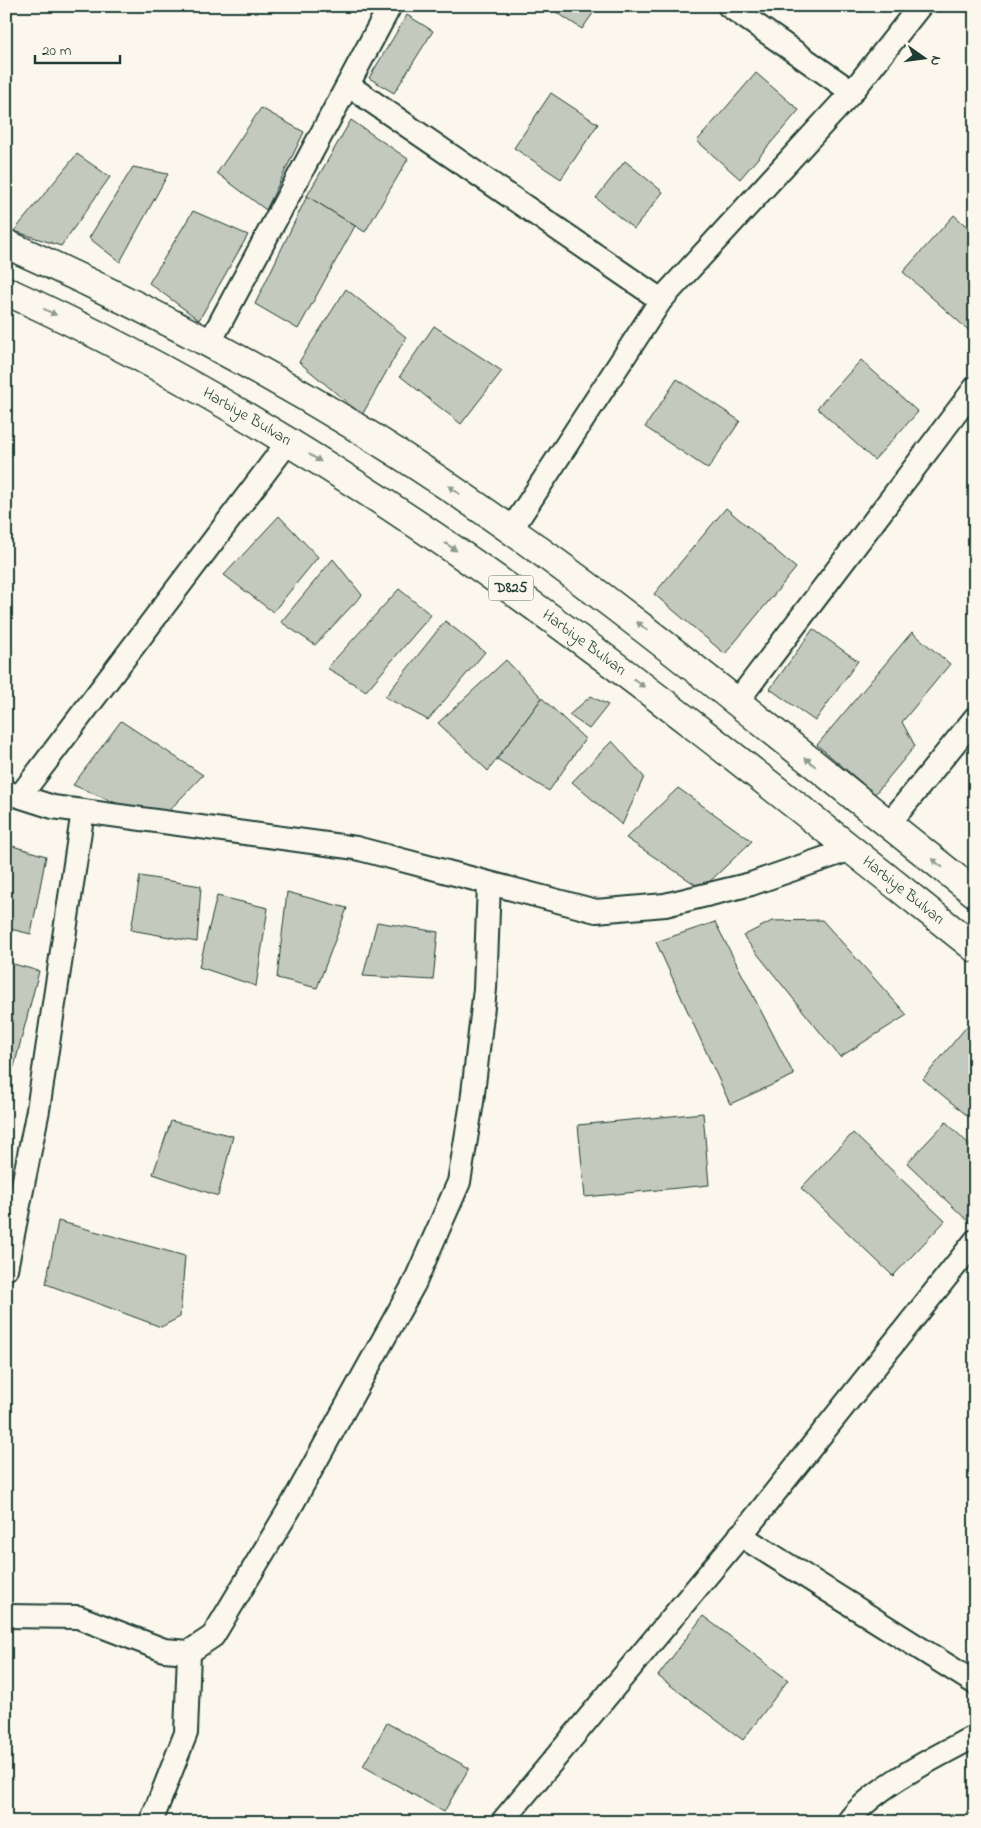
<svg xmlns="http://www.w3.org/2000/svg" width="981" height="1828" font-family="'Indie Flower',sans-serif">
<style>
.building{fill:#c4c9be;stroke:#1f3d34}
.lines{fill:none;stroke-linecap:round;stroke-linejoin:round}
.minor-casing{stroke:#1f3d34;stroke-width:26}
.primary-casing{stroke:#1f3d34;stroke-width:31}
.minor{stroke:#fbf7ec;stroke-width:22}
.primary{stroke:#fbf7ec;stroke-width:28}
.oneway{fill:#8d9a90}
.labels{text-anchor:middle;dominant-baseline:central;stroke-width:4;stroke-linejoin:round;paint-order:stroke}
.shield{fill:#fbf7ec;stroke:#61756b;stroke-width:1}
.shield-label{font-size:15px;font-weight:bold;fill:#1f3d34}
.street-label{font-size:16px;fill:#1f3d34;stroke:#fbf7ec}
</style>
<rect width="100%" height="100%" fill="#fbf7ec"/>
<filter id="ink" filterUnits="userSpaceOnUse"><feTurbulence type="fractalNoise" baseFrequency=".02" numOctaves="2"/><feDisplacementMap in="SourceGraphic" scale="10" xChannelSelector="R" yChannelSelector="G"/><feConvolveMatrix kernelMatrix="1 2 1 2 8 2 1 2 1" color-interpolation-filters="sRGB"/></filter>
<g filter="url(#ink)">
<g class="building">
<polygon points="547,6 598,6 582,29"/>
<polygon points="407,15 433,31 394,93 369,78"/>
<polygon points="756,73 799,110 740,179 697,141"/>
<polygon points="551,93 598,124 561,179 514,148"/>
<polygon points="261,108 304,132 266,210 217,173"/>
<polygon points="351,120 408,159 365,232 307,196"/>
<polygon points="77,154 110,177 61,246 14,231"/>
<polygon points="625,161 663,192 634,229 596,198"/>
<polygon points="133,167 168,174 120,262 89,238"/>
<polygon points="307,196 355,226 298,329 255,304"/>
<polygon points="193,211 248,235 199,320 149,283"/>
<polygon points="954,215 975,234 975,336 903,272"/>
<polygon points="346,289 406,337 362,415 299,362"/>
<polygon points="434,326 502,371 461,424 400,376"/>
<polygon points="861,360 918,412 874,460 817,408"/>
<polygon points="677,379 740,421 708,469 645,427"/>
<polygon points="726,508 796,568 725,654 654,594"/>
<polygon points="279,516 318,557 273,612 224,575"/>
<polygon points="333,559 362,595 315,645 281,622"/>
<polygon points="399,589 431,615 366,691 327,668"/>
<polygon points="445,621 485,652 428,720 385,697"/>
<polygon points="813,629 858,661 815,721 770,689"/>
<polygon points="912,632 950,664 902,722 915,746 875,794 817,745"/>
<polygon points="506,660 542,698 488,771 438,723"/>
<polygon points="591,696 608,705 589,729 569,715"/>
<polygon points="542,698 585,739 549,791 497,759"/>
<polygon points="121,721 203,775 159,821 73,785"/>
<polygon points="612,741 644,777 622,825 572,782"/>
<polygon points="678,788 752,841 702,889 626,838"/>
<polygon points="6,844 46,856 31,934 6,928"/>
<polygon points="140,876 201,886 197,942 131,930"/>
<polygon points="287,892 347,908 317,988 277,978"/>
<polygon points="217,896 268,908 256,986 199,967"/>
<polygon points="822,920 907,1015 840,1057 743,936 772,921"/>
<polygon points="377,922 438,932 433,980 363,976"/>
<polygon points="715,922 794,1075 730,1104 656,942"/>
<polygon points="6,962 39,971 14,1067 6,1064"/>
<polygon points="973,1019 975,1021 975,1122 923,1079"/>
<polygon points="703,1113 709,1185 585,1197 578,1125"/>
<polygon points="171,1121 233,1136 218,1196 153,1174"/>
<polygon points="946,1122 975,1150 975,1220 971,1224 907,1163"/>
<polygon points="853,1133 945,1221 893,1276 801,1188"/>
<polygon points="58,1221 185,1256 180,1317 161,1327 46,1284"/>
<polygon points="703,1616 788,1680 743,1740 658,1676"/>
<polygon points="387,1723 469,1768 444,1812 363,1766"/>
</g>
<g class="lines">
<g class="minor-casing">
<g id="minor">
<polyline points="729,6 852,92"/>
<polyline points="348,85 661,300"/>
<polyline points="210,342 390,6"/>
<polyline points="511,530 661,300 852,92 920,6"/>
<polyline points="736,703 975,388"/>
<polyline points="6,792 53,807 356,848 596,911 665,905 751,884 851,849"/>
<polyline points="20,796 288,442"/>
<polyline points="888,825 975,718"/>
<polyline points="6,1269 38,1110 83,811"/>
<polyline points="740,1535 975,1683"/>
<polyline points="6,1616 78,1617 164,1650 189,1652 213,1636 290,1508 414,1284 459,1182 472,1102 485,989 489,884"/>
<polyline points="151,1822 186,1733 189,1652"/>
<polyline points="502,1822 750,1524 975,1241"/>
<path d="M 848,1822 C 873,1787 936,1757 975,1736"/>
</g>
</g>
<g class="primary-casing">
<g id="primary">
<path d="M 6,244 C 160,313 309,392 449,487 C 633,611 801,756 975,893"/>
<path id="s1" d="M 6,291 C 364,453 670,705 975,948"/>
</g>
</g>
<use href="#minor" class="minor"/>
<use href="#primary" class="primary"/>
</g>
<defs><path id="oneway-solid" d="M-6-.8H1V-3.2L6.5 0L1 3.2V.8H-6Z" transform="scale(1.25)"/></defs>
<g class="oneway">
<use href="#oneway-solid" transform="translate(50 312) rotate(26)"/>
<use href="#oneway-solid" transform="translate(315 458) rotate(32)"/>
<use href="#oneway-solid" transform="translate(454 490) rotate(-145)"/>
<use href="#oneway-solid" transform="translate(451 547) rotate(34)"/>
<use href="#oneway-solid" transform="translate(642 626) rotate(-141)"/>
<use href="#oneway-solid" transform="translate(639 683) rotate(38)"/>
<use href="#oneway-solid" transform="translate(810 762) rotate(-141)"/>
<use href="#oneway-solid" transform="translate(937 863) rotate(-142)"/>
</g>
</g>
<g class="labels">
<rect class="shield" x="488.5" y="575.5" width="45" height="25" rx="4"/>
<g class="shield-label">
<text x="511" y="588">D825</text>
</g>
<g class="street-label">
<text stroke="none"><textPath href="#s1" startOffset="272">Harbiye Bulvarı</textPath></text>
<text stroke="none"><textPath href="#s1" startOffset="678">Harbiye Bulvarı</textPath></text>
<text stroke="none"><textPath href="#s1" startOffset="1082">Harbiye Bulvarı</textPath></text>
</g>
</g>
<rect width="981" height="1828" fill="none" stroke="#fbf7ec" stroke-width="25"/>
<rect x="12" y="12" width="956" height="1803" fill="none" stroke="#1f3d34" stroke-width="2" filter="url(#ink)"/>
<g transform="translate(924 58) rotate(104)" stroke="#fbf7ec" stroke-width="4" paint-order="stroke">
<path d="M0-4L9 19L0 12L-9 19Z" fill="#1f3d34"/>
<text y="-8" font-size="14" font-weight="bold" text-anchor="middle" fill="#1f3d34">N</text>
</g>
<path d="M35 55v8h85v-8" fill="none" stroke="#1f3d34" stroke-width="2.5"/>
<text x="42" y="55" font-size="15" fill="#1f3d34" stroke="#fbf7ec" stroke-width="4" paint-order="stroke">20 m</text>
</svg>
